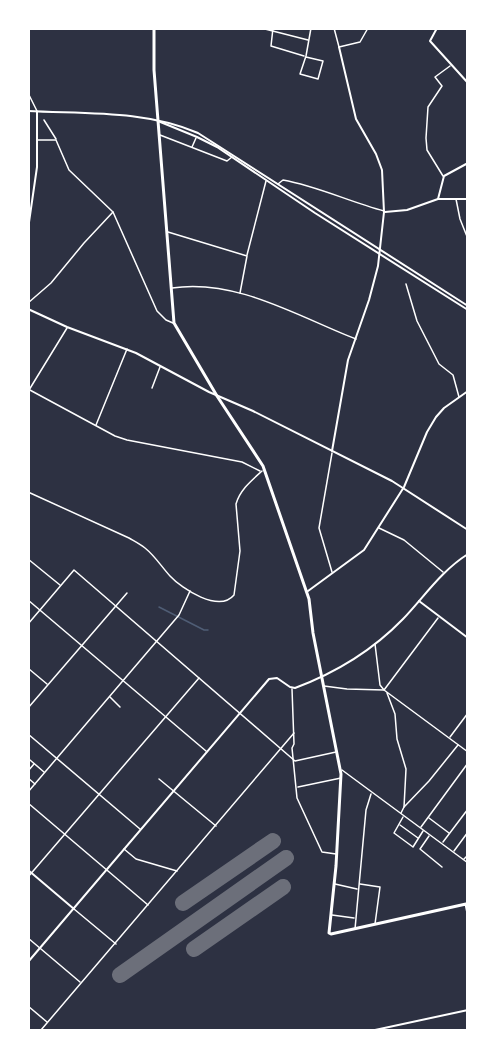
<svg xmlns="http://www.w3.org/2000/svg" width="496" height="1059" font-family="'Zilla Slab',serif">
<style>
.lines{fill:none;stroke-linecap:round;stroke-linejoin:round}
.stream{stroke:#4f5d75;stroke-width:1.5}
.runway{stroke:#6c6f7a;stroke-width:16}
.minor{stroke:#fff;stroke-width:1.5}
.tertiary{stroke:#fff;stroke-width:2}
.secondary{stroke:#fff;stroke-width:2}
.primary{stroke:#fff;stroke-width:3}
</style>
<rect width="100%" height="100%" fill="#2d3142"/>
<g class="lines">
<polyline class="stream" points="159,607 204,630 208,630"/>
<g class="runway">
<polyline points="183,903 273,841"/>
<polyline points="194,949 283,887"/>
<polyline points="120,975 286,858"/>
</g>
<g class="minor">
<polyline points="261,28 308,40"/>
<polyline points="273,28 271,46 304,56"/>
<polyline points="334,28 339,47 360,42 368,28"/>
<polyline points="306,57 323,61 318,79 300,74 306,56 311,28"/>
<polyline points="28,93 37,111"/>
<polyline points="44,120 56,139"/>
<polyline points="160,135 227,161 232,157"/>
<polyline points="38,140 56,140 69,170 113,212 157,311 166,320 173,323"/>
<polyline points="192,147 196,138"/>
<polyline points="443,176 427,150 426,138 428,107 442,86 435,77 450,66"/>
<path d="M 278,184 L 283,180 C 317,186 350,202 384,211"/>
<polyline points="456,199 460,219 468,239"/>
<polyline points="168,232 247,256 240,293"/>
<polyline points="247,255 266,181"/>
<polyline points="406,284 417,321 439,364 453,375 459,397"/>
<path d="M 172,288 C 236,278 299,317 356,339"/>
<polyline points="28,303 51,283 84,243 113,212"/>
<polyline points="152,388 160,367"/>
<polyline points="28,389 115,436 127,440 242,462 260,471"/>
<polyline points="29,390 67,328"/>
<polyline points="96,425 127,349"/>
<polyline points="332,453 319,528 332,572"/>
<path d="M 28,492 L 129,538 C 134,541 140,544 145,548 C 155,556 161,566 170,576 C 182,589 219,613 234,595 L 240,551 L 236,504 C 240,490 251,481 262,471"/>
<polyline points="379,528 404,540 443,572"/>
<polyline points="28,559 60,585"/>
<polyline points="28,600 206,751"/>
<polyline points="28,624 74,570 295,761 336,752"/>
<polyline points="375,644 380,685 384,690 468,752"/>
<polyline points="29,669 47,684"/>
<polyline points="324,686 347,689 384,690 438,618"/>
<polyline points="292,689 294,744 292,748 297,798 322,852 336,854"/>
<polyline points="387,693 395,714 397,739 406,769 404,807"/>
<polyline points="110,697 120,707"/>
<polyline points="28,708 127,593"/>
<polyline points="28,734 140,829"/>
<polyline points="450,737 468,713"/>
<polyline points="30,760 44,772"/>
<polyline points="342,770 468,863"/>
<polyline points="28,771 34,764"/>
<polyline points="28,778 35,784"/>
<polyline points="159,779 216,826"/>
<polyline points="298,787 341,778"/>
<polyline points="28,792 179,615 190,591"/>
<polyline points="28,803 148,905"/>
<polyline points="401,813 404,807 429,781 458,745"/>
<polyline points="403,817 394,833 413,847 423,831"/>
<polyline points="429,818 449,833"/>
<polyline points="400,825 418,838"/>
<polyline points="421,827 468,763"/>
<polyline points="429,836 420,849 442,867"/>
<polyline points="443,842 468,809"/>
<polyline points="124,849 136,859 177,871"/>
<polyline points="454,851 468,832"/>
<polyline points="464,859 468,855"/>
<polyline points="28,877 199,678"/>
<polyline points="335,884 357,889"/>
<polyline points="360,884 380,887 375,924"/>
<polyline points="74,909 116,944"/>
<polyline points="332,915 354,918"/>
<polyline points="355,929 366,810 371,794"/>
<polyline points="28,938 80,982"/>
<polyline points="28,1006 47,1022"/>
<polyline points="41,1030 294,733"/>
</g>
<g class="tertiary">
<polyline points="437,28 430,41 468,83"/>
<path d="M 28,111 C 85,114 145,110 198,133 L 468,306"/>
<polyline points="158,121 197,137 217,147 315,213 468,310"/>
<polyline points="438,199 444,176 468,163"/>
<polyline points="385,212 407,210 438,199 468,199"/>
<polyline points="28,229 37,167 37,112"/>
<polyline points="28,309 67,327 136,353 209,392 253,411 392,481 468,530"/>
<polyline points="332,451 348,360 369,300 378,266 384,212 382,170 376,154 356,119 339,47"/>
<polyline points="308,591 364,550 404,487 427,432 436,417 444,408 468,391"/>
<polyline points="419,601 468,638"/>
<polyline points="28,870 74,909"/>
<path d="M 28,962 L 269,679 L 277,678 L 290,687 L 295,688 C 335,673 373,650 403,619 C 424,597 441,571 468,554"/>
</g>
<polyline class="secondary" points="375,1030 468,1010"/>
<polyline class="primary" points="154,28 154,70 174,323 217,396 263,466 309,599 313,633 341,774 336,866 329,933 331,934 466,904 468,914"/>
</g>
<rect width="496" height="1059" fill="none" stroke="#ffffff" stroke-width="60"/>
</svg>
